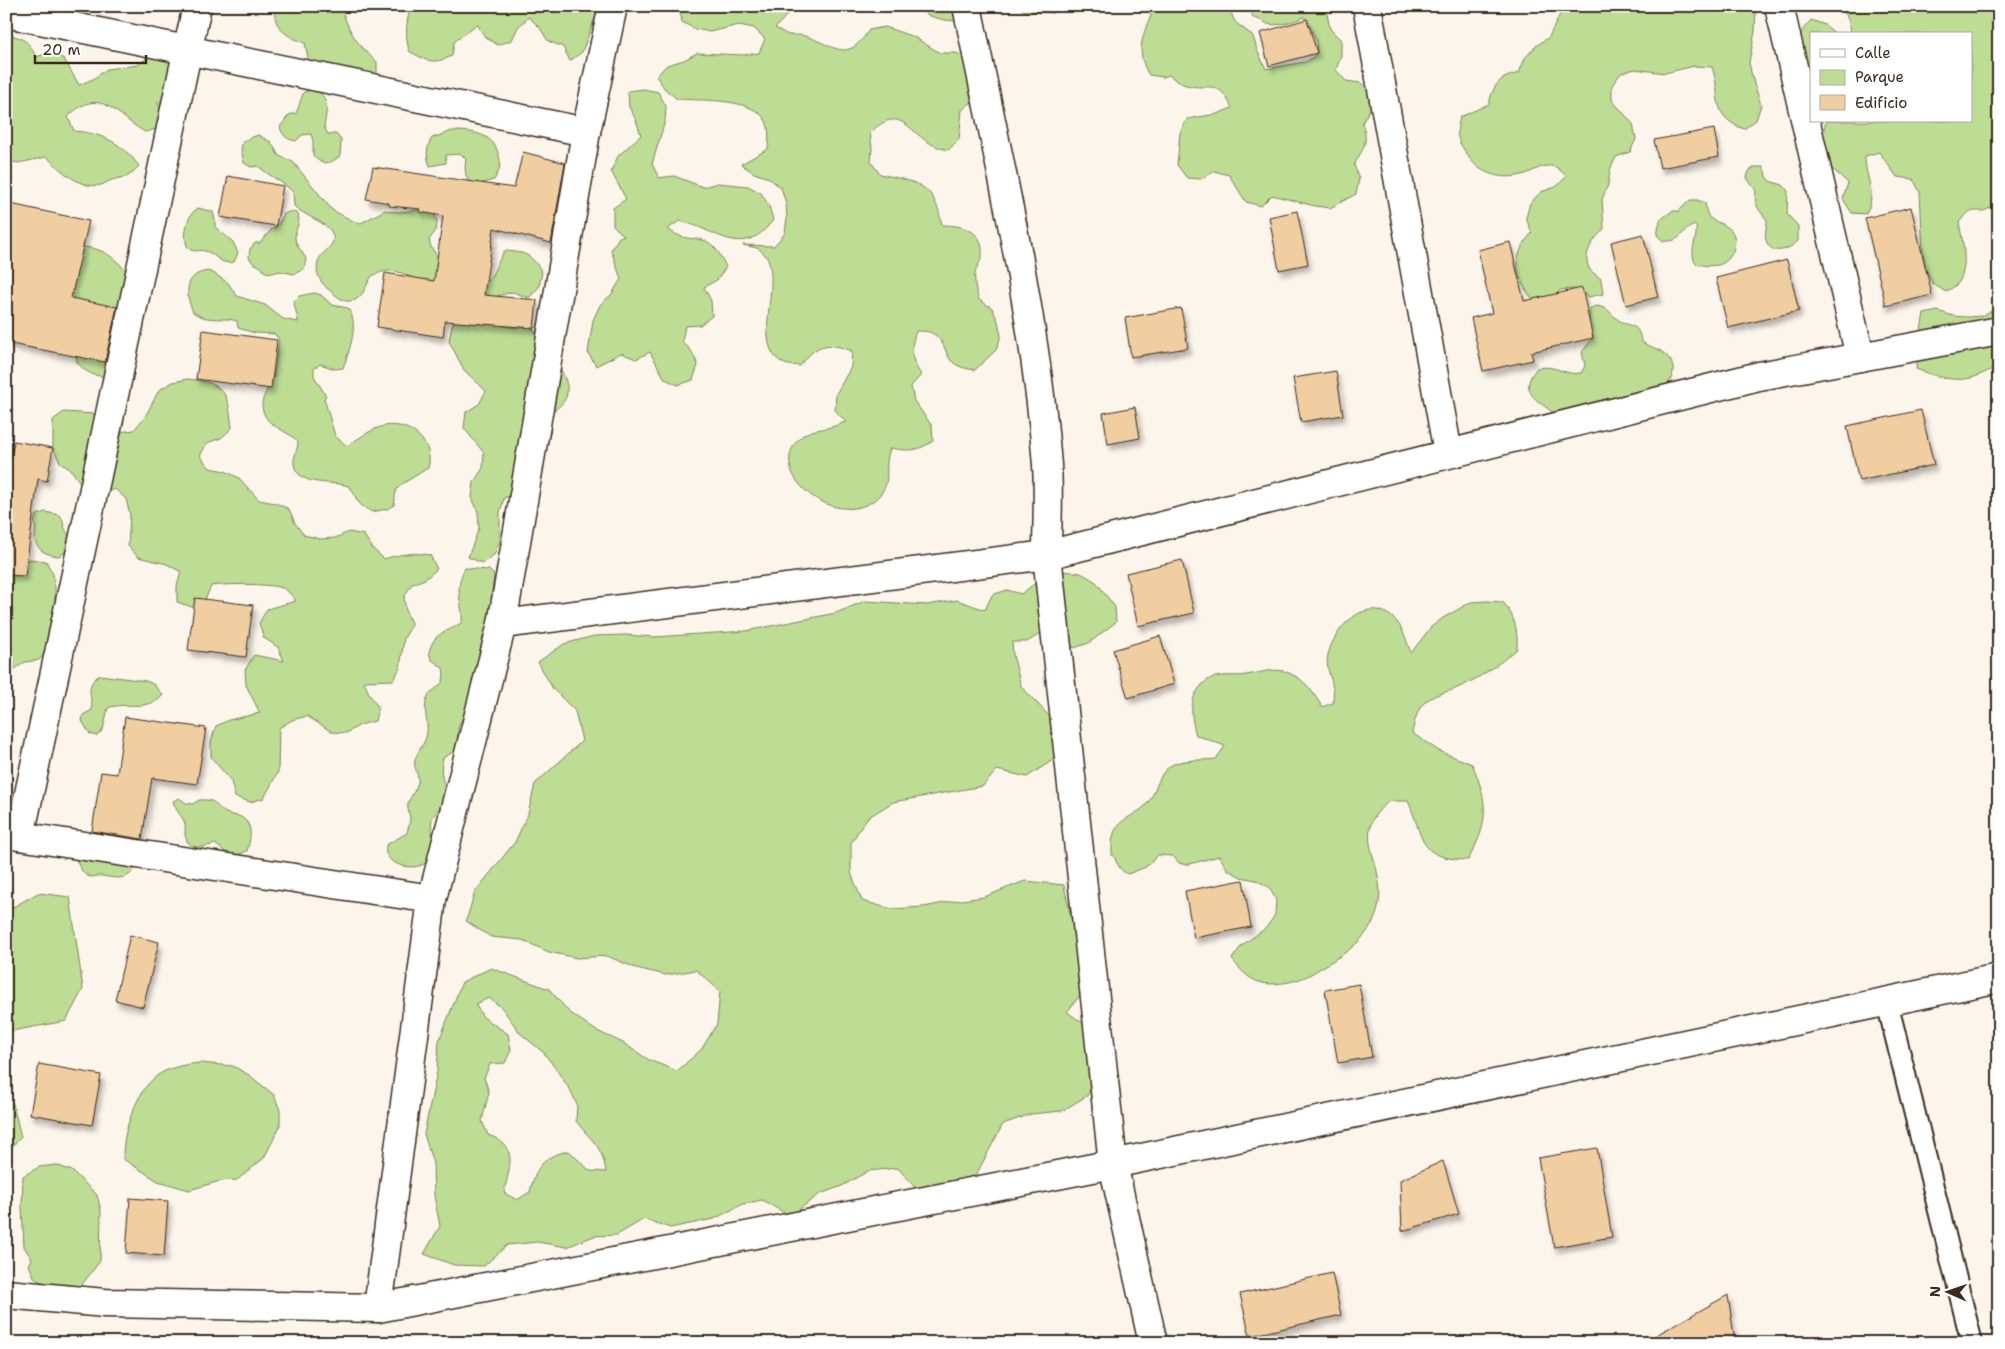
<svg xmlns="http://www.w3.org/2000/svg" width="2005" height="1349" font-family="'Shantell Sans',sans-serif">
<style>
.green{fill:#bddd95;stroke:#7c845a;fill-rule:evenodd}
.building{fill:#f0cea2;stroke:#3b2a1e;filter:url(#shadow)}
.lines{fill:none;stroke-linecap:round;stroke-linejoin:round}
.lane-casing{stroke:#3b2a1e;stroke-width:24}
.street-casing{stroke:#3b2a1e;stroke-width:31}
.lane{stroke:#fff;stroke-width:20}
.street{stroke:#fff;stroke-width:28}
</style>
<defs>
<filter id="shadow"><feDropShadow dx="3" dy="5.5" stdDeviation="2.5" flood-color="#0004"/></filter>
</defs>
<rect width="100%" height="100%" fill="#fcf5ec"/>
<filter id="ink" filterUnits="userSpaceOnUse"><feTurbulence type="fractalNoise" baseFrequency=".02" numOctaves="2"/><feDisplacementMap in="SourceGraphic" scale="10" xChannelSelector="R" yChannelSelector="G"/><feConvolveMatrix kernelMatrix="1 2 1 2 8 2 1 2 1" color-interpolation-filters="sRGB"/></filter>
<g filter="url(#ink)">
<g class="green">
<path d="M 275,6 L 350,6 L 343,13 C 351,36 359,46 377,62 L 377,76 L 314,73 L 308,58 L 305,43 C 287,37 272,28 275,6 Z"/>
<path d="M 411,6 L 522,6 L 531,12 L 546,6 L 597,6 L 598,10 L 582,52 L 570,61 L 563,47 L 548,41 L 540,28 L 529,17 L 518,27 L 512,40 L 498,45 L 485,37 L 477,24 L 454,42 L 452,56 C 432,65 427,61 409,51 C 405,34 406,22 411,6 Z"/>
<path d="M 679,6 L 795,6 L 775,28 C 780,30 785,34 789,35 C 795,36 800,34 805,36 C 835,45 846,65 869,30 L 885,27 L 914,37 L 940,53 L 956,53 L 971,58 L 973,101 L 962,110 L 959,140 L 948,150 C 943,149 938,147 933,145 C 908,132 900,103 870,133 L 872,148 L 871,162 L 880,174 C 918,183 934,182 942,225 C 962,225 984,230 982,255 C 981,262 976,267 975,273 C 974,283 976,291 979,300 L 992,308 L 998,321 L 1001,336 L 996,350 L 975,370 C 937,365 954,347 932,333 C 928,331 921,331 916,331 C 910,350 910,357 921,375 L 911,386 L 914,401 L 932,426 L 933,441 C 916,452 909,451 890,448 C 889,453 887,458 887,463 C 886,474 889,482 882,492 C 847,539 757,474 802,436 C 811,429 821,430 831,427 C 836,426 841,423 846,422 L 835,410 L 836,394 L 851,367 L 852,351 C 825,341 817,344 800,366 C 796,365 789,366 785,364 C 745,347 791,269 759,249 C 755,247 747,246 743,245 L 774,246 L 785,233 L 787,218 L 786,203 L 781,188 L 769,178 L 754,173 L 741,164 L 768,149 C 769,139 770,126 764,118 C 748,97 700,101 677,99 L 665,89 L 656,76 L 667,65 L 684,60 L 697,53 L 743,55 L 759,53 L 765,39 L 754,28 L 739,25 L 710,32 L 695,29 L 682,22 Z"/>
<polygon points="866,6 973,6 958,21 944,20 930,16 917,8 888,12 872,10"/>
<polygon points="1019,6 1058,6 1053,13 1024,11"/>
<path d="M 1146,6 L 1228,6 L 1235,22 L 1253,36 L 1257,50 L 1266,69 L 1305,62 L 1311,59 L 1317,53 L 1316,40 L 1307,19 L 1304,17 C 1294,21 1278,27 1268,24 C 1263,22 1260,19 1253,18 L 1251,11 L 1252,6 L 1321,6 L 1327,14 L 1330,29 L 1341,40 L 1341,56 L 1336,70 L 1346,81 L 1361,83 L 1372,94 L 1370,109 L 1362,123 C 1369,143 1364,147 1354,165 L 1359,179 L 1356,194 L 1330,208 L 1315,206 L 1272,195 L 1261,206 L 1246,202 L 1229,175 L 1214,171 L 1201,179 L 1187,178 L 1177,165 L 1180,133 L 1187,119 L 1217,114 L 1232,108 C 1217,75 1207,93 1183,84 C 1178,82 1173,78 1169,75 L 1163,77 L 1149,75 C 1136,54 1141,38 1151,16 Z"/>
<path d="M 1564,6 L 1756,6 L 1755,32 L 1749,62 L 1752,77 L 1761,105 L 1756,120 L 1744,129 C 1709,116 1722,95 1712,67 L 1694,66 L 1665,73 L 1635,69 L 1621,73 L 1612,85 L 1612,100 L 1633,124 L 1636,139 L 1630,152 L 1616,157 L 1610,170 L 1608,185 L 1602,199 L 1604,229 C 1594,239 1582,253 1589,268 C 1591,272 1598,276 1601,279 L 1603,294 L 1588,297 L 1575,289 L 1560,290 L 1550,302 L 1535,302 C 1515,279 1510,257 1532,233 L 1526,218 L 1530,203 L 1541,192 L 1556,187 L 1567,176 C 1563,174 1559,168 1555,167 C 1544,163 1535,171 1525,174 C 1504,181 1480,175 1468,156 C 1457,139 1455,136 1460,117 L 1489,104 C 1494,83 1499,78 1519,73 L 1525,58 L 1536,46 L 1549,37 Z"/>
<path d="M 1838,6 L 1999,6 L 1999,203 L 1984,211 L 1970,211 L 1959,222 C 1962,239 1969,266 1959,282 C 1956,286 1950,289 1946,292 L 1933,284 L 1926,270 L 1923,254 L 1920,192 L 1913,179 L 1897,177 L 1879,152 L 1865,156 C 1865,182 1878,189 1866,214 L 1852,213 L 1843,199 L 1848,183 L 1836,172 L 1824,164 L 1823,133 L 1826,121 L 1971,121 L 1971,34 L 1851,34 C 1850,23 1847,12 1838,6 Z"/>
<path d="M 1811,20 L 1825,25 L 1836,34 L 1811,34 L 1811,81 C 1804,75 1799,44 1801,34 C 1802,29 1808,24 1811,20 Z"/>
<path d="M 6,34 C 24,38 29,41 36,57 L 51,52 L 64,59 L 79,85 L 93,79 L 107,69 L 138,65 L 151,55 L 177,45 L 171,101 L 157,102 L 165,115 L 160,128 L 145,132 C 117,117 100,83 68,117 L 74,131 C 102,133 122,143 139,166 C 125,181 128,175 112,180 C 108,181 105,184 101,185 C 81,190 60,170 47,157 L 18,163 L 6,160 Z"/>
<path d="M 644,89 L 658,92 L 666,106 L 665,121 L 652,164 L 659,178 L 674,176 L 703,187 L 718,183 L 748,186 L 761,193 L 769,206 L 773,220 C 742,262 716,228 679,221 L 668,229 C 694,250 707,223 726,267 L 717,280 L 704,287 L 711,301 L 712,316 L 700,325 L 685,326 L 682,341 L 692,352 L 698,365 L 693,380 L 678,385 L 665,379 L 650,352 L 636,359 L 621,353 L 596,366 L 588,353 L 593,320 L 600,305 L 612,294 L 621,279 L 611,250 L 619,237 L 624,236 L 613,225 L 613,208 L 626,199 L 611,171 L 618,156 L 641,135 L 636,120 L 629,107 L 628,91 Z"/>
<path d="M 311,90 L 319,91 C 330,103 326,113 324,127 L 328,134 L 336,134 L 341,140 L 340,156 C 330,164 323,166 313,156 L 313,141 L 311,134 L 302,135 L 296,141 C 286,139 283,136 280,127 L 289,115 L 296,113 C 300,106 300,99 304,92 Z"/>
<path d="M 452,131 C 469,131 490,132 497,150 C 502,162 501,168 494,180 L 472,186 C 465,178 464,170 466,159 L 461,154 L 446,155 L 446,163 L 430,166 C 426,156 426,147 432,138 Z"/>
<path d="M 258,135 L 271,142 L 279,156 L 293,162 L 332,210 L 353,221 L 361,223 L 385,210 C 405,216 414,206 433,212 C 440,223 437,230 429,240 L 431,247 L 440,260 L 447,282 C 437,281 423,283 415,279 C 397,271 391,267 372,276 C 366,284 363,300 351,301 C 343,302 340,298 334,294 C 324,286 314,277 318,262 C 321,250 338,247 332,233 C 327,222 304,216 294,206 L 293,192 C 282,181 269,176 258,166 L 251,167 L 244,163 L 241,149 L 243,141 Z"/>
<path d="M 1755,167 L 1763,167 L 1769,181 L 1783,185 L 1788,191 L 1787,214 L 1798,226 L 1798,241 C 1789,250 1771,257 1766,240 C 1764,234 1767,226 1767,220 C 1759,210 1753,204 1756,191 L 1747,178 L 1749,171 Z"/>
<path d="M 1690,200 L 1697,200 L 1705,203 C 1706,208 1706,214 1710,218 C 1716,223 1725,224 1731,230 C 1740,242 1732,262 1718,265 C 1709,266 1703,266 1695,263 C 1689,249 1698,239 1696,225 C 1680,229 1683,243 1663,241 L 1657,235 L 1660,220 L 1672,211 L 1679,211 Z"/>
<path d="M 198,208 L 213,212 L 215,220 L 215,227 L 233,242 L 238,253 L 234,262 C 219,266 216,253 205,251 C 197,249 192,254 187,246 C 183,234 187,214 198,208 Z"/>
<path d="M 291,211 L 298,214 C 301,223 295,229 295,237 C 295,245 303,252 306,259 L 304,269 L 294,274 L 279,271 L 273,273 L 265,272 L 260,266 L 253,263 L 249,257 L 250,249 L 255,243 L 260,243 L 271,230 L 278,225 L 284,214 Z"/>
<path d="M 83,247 C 103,248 114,257 127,272 L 119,312 L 115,319 L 119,334 L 111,376 C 97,378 85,373 77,362 L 72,308 L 52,270 Z"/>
<path d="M 504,251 C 525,252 531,254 542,272 L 539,287 L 529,298 L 513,292 L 497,296 L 497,310 L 499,325 L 515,328 L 529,323 L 537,335 L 536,351 L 544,364 L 560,368 C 573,391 569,404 545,415 L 551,430 L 547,445 L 535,452 L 518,492 L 504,498 L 500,512 L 500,541 L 494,555 L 482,563 L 468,557 L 479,528 L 478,512 L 472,497 L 474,482 L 483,468 L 484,453 L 464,428 L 466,412 L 479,404 L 486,391 L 464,370 L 449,341 L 452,326 L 459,311 L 477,286 L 490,279 Z"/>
<path d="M 208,271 L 215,274 L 228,283 L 237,296 L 265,305 L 283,319 L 298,322 C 298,314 294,309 294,301 L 299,296 L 314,293 L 321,295 L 332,305 L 348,308 C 360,324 349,351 343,368 L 335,369 L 320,364 L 314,368 L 314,376 L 326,396 L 324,398 L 335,436 L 347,446 C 358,439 371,429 384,426 C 410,421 435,443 428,468 L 402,484 L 396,490 L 394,505 L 387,509 L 372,512 C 368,509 362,507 359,503 C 354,497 354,487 345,485 C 330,481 298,487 294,464 C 293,456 298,450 298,442 C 290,432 275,429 267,419 C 254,400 270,391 274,375 C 276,364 277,352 279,340 L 275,334 L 255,333 L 238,328 L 237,321 C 221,316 208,323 193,312 C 185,294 184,274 208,271 Z"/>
<path d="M 1596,306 C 1611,308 1609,314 1620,321 C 1631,328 1639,323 1641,341 C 1647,346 1653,347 1659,350 C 1677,360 1677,377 1663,389 L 1555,414 C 1539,401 1516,392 1537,368 C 1557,364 1564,376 1581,373 L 1585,366 L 1582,352 L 1593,338 L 1589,323 L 1589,309 Z"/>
<path d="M 1999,307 L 1999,368 C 1990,369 1985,373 1977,376 C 1958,384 1934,376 1916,369 L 1918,357 L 1925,344 L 1921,329 L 1924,314 L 1938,311 L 1953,316 L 1967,317 L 1982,316 Z"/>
<path d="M 188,379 C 226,383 228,393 232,428 L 221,438 L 207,443 L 200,456 L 210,468 L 225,471 L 239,478 L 259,500 L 275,503 L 289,509 L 295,523 L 304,535 L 320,539 L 335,538 L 349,532 L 364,535 L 373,549 L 384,559 C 400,554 413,552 430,555 L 437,569 L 425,579 L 412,584 L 404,597 L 406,612 L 412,625 L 404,638 L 400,668 L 393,680 L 364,681 L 369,694 L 378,707 L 375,721 L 360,725 L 346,733 L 332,732 L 307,716 L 292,720 L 279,728 L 278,772 L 264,798 L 250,802 L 235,797 L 231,781 L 211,757 L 211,742 L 216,726 L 229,720 L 260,713 L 246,685 L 245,670 L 254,655 L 284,661 L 278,647 L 264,638 L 259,623 L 267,609 L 296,601 C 293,597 289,592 285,589 C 273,583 225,584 211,586 L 205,600 L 192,607 L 177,602 L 177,586 L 181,572 L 167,564 L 138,557 L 128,546 L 130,515 L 126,499 L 115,489 L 101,494 L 81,484 L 72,471 L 60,462 L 53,448 L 53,420 L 64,412 L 95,414 L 109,420 L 119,432 L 134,430 L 145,417 L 159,390 L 173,382 Z"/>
<path d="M 45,512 L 60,515 C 65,521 61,526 69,535 L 68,550 L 59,556 C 48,555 35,551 35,537 C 35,530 37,528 34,521 L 37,515 Z"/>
<polygon points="30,559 46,561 53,574 55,588 56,634 50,648 39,660 25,662 12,671 11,686 6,703 6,571"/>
<path d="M 465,568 L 489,570 L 494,575 L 492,591 L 494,606 L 477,706 C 469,713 458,719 458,730 C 457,737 458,743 456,750 L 443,758 C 438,777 446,782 446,796 C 445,806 435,811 432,819 C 429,832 438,843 431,857 C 423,873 390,868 386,853 C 385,850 386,847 386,845 L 407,833 C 408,828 410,823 410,818 C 409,812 407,809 408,803 C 411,796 416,790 418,782 C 419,774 413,768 415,760 C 418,750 426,743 427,732 C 428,721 424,713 426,702 C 430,685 448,690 443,668 L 431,659 L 429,652 C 435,629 448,634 462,622 C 463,599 453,592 465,568 Z"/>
<path d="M 1062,571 L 1081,573 L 1096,582 L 1115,607 L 1116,622 L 1089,643 L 1074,648 L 1055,625 L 1027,642 L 1012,642 L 1013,655 L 1021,686 L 1063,731 L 1053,760 L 1027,777 L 997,770 L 983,786 L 893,802 L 867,818 L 851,843 L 851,873 L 862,901 L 892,909 L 924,907 L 954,901 L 984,897 L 1025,881 L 1064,885 L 1075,936 L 1092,980 L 1067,1012 L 1090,1028 L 1104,1058 L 1088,1095 L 1062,1111 L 1031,1114 L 1003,1124 L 975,1177 L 919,1192 L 898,1168 L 868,1171 L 842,1186 L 820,1194 L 790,1216 L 762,1200 L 743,1204 L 714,1219 L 670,1228 L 644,1219 L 617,1235 L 594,1236 L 567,1247 L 537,1242 L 507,1245 L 484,1266 L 454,1265 L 424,1254 L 440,1226 L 434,1196 L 433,1164 L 424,1134 L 437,1072 L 439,1041 L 462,982 L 491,968 L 549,989 L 569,1012 L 595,1030 L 623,1043 L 649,1060 L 677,1071 L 701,1050 L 717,1024 L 720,991 L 696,970 L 666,975 L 636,968 L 607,956 L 577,958 L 549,952 L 522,940 L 491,937 L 466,921 L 475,892 L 515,842 L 528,814 L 535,784 L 582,741 L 575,711 L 553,689 L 538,662 L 564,644 L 594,636 L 625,635 L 654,637 L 746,631 L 836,613 L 865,601 L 927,605 L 957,600 L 985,610 L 992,595 L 1007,590 L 1021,594 L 1046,575 ZM 489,998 L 502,1008 L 520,1033 L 544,1053 L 553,1065 L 571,1091 L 577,1105 L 576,1121 C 591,1141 602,1144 606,1172 L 590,1171 L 569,1151 C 544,1155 535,1168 530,1192 L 517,1200 L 504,1193 C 509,1167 520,1146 488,1135 L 482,1121 L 489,1092 L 484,1078 L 490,1064 L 505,1063 L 511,1050 L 508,1034 L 483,1017 L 475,1004 Z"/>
<path d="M 1487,601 L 1503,602 C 1515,617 1518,630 1517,649 C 1498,665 1477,680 1455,689 C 1444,693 1431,695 1423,704 C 1416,712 1414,724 1412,733 L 1439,751 L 1472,764 C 1489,803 1489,823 1468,860 C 1416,858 1425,839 1408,801 L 1389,801 C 1381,808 1372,816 1370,828 C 1367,845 1375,859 1378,876 C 1386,915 1366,941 1334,960 C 1315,971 1306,980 1283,983 C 1258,987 1246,978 1232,959 L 1242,945 L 1266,928 L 1275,915 L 1276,900 L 1269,887 L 1256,880 L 1241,877 L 1228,870 L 1219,856 L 1186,865 L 1179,863 L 1173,856 L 1158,855 L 1146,867 L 1128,874 C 1120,871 1117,864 1114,856 L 1112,855 C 1112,845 1111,835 1118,826 C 1122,819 1139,813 1146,805 C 1157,793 1157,775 1170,766 C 1182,758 1203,761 1216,759 L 1225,746 L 1196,735 C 1191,718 1188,699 1202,685 C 1205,682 1208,679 1212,678 C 1223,674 1235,677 1246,675 C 1262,673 1276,666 1291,674 C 1307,681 1314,694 1322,707 L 1333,703 C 1333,698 1334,693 1333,688 C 1331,676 1325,667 1328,655 C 1335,625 1370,591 1397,622 C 1404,630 1407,643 1411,653 L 1431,627 L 1443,618 L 1471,602 Z"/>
<path d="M 100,675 L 146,681 L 153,684 L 163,695 C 149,712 126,701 108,708 L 103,730 L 97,736 L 90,734 L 82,721 L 83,715 L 92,710 C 92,694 84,685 100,675 Z"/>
<path d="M 179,798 L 186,803 L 193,804 L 199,800 C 219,799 213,806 226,813 C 230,815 234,815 238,816 C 254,821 251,838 247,851 L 232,857 L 215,844 C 202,848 186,851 185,833 C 185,829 186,825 184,821 C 180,813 175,810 173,801 Z"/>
<path d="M 85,831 L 100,835 L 136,865 C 130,882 115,878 102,876 C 96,875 92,879 86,875 C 80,871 78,862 73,855 L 80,833 Z"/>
<polygon points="38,893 70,897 83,989 66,1021 6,1032 6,911"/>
<path d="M 200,1063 L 233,1066 L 249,1075 L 274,1095 L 280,1110 L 280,1126 L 264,1158 L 237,1180 L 220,1181 L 189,1190 L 158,1181 L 123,1159 C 123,1142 126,1128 132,1113 C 147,1077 160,1067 200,1063 Z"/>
<polygon points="6,1096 13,1104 21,1137 6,1153"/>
<polygon points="56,1165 72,1171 97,1195 101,1211 100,1261 80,1287 49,1285 35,1279 29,1265 32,1259 24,1247 22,1208 23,1176 39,1167"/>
</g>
<g class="building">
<polygon points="1307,19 1317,53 1269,66 1260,33"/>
<polygon points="1714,129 1719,157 1660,168 1654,140"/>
<polygon points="523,152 565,163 551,243 494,228 484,295 537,300 534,328 445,321 443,337 377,327 385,273 434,281 443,216 420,212 421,209 389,206 389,203 366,199 373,167 514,188"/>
<polygon points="228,176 283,186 276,226 220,217"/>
<polygon points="6,203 89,221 71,298 117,307 105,362 6,343"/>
<polygon points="1911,207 1932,295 1886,306 1865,218"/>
<polygon points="1297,211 1308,264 1279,270 1269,217"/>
<polygon points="1643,234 1658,297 1626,305 1611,242"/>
<polygon points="1510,242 1524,301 1582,288 1593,338 1531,352 1533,360 1483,371 1471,318 1492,313 1478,250"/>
<polygon points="1787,260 1799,311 1728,328 1716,278"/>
<polygon points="1181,308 1188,348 1131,357 1125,318"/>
<polygon points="203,330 277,340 271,389 196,379"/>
<polygon points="1336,371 1343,415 1301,422 1293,378"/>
<polygon points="1135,407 1140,438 1108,444 1103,413"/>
<polygon points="1921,410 1934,465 1859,481 1847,426"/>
<polygon points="14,441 53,448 47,481 38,479 25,576 6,575 6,483"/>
<polygon points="1182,560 1194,613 1138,626 1126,573"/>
<polygon points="195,598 253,605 246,657 188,650"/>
<polygon points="1160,636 1174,684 1128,698 1113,650"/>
<polygon points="125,717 206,728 197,784 152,778 142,839 92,831 101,772 117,774"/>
<polygon points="1243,880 1251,927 1194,938 1185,891"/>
<polygon points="130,935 159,942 143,1007 115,1000"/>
<polygon points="1359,984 1372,1057 1338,1063 1325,990"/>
<polygon points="39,1064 101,1075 92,1125 30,1114"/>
<polygon points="1597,1148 1612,1237 1554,1247 1538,1158"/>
<polygon points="1443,1161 1459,1214 1402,1231 1400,1180"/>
<polygon points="130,1198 168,1201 164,1256 126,1253"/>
<polygon points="1332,1273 1341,1315 1250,1336 1240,1294"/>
<polygon points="1728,1295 1735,1343 1642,1343"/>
</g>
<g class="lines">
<g class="lane-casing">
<polyline id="lane" points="1887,1002 1972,1343"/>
</g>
<g class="street-casing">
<g id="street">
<path d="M 967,6 C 998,158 1035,310 1047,465 C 1049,495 1047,525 1047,555 L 1113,1164 L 1153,1343"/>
<polyline points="1367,6 1448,453"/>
<polyline points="1779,6 1860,357"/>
<polyline points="6,13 586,132"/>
<polyline points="502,624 1047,555 1759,376 1999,331"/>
<polyline points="6,834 432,899"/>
<polyline points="20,836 197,6"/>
<polyline points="6,1294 105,1303 378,1308 1113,1164 1999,978"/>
<polyline points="378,1308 432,899 502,624 586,132 613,6"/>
</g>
</g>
<use href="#lane" class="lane"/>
<use href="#street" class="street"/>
</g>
</g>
<rect width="2005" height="1349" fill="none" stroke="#fff" stroke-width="25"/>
<rect x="12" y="12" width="1980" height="1324" fill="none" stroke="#3b2a1e" stroke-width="2" filter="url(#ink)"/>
<rect x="1810" y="32" width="162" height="90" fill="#ffffff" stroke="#b1aaa5"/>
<rect x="1820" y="49" width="25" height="8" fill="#ffffff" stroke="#b1aaa5"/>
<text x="1855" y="58" font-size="15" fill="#3b2a1e">Calle</text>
<rect x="1820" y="70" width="25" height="15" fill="#bddd95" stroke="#b1aaa5"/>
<text x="1855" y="82" font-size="15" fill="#3b2a1e">Parque</text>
<rect x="1820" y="95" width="25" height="15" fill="#f0cea2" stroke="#b1aaa5"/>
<text x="1855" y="108" font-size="15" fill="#3b2a1e">Edificio</text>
<g transform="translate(1948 1292) rotate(272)" stroke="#ffffff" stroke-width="4" paint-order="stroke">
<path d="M0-4L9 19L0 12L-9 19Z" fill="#3b2a1e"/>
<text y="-8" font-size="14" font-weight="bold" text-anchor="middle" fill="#3b2a1e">N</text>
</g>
<path d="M35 55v8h111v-8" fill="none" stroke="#3b2a1e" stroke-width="2.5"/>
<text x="42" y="55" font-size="15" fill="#3b2a1e" stroke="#ffffff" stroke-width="4" paint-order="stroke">20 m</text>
</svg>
